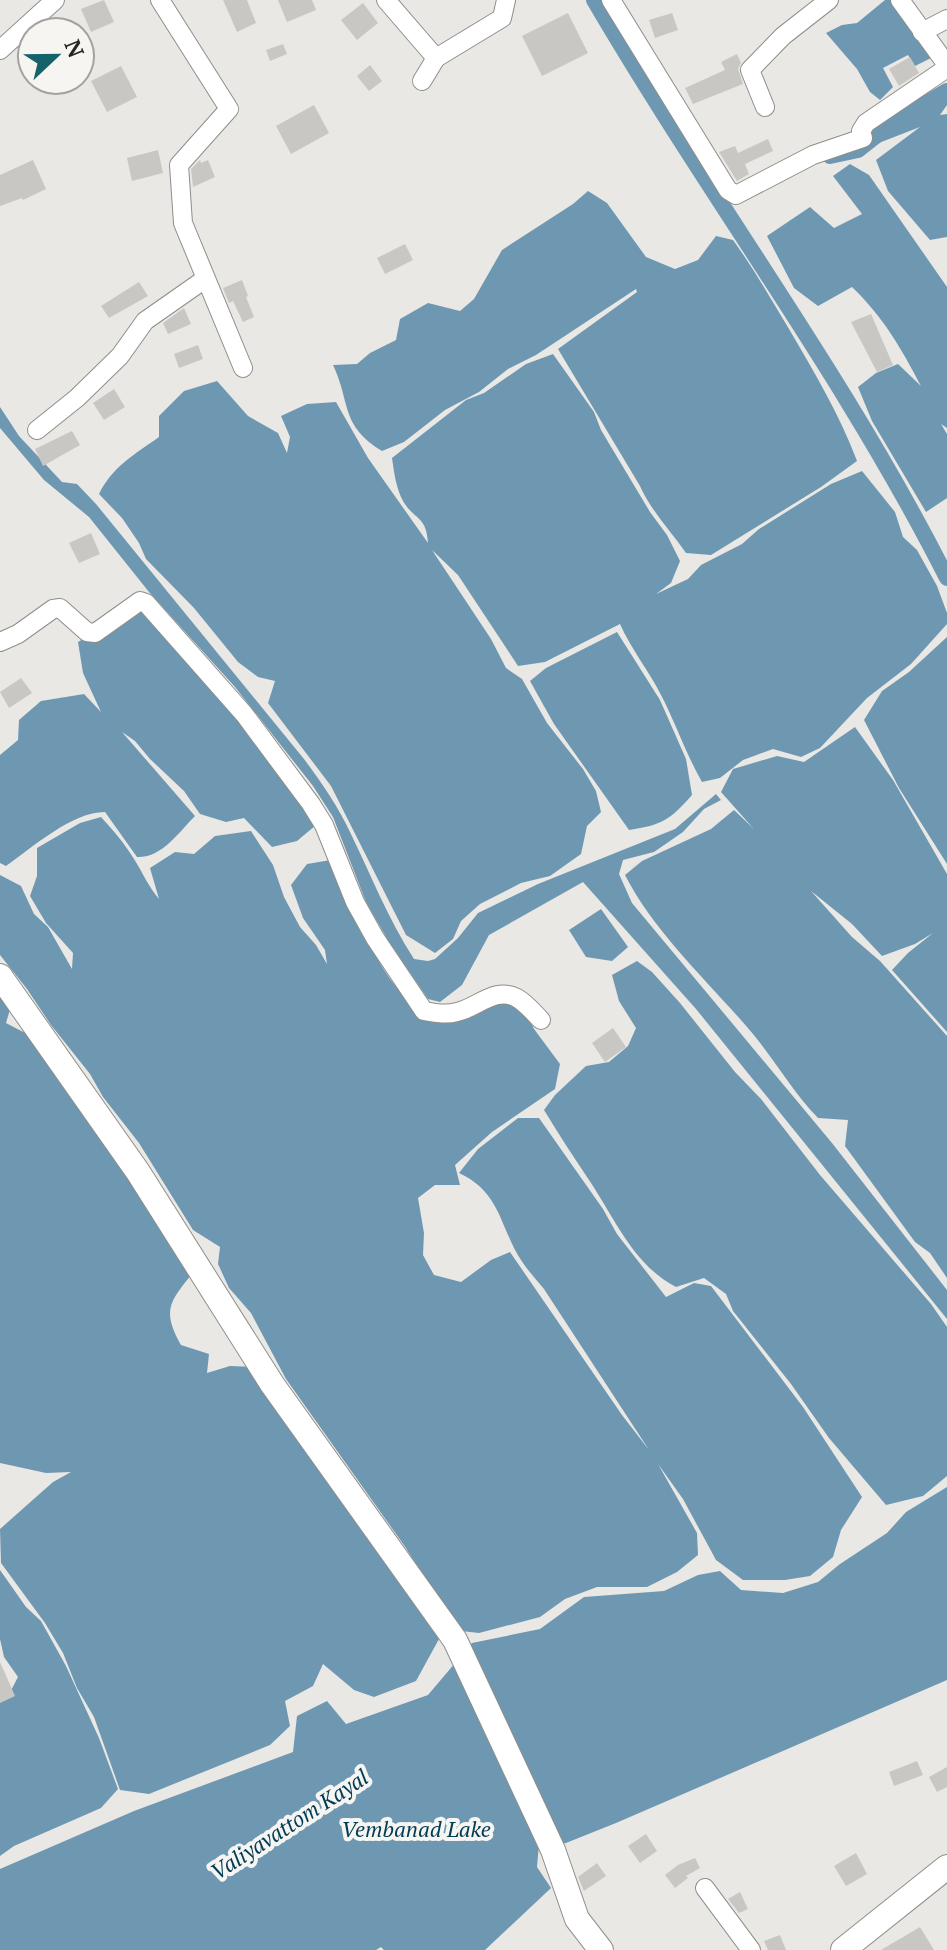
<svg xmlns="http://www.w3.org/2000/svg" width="947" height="1950" font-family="'PT Serif',serif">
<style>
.water{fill:#6e98b1}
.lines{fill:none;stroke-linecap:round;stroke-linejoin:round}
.canal{stroke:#6e98b1;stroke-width:16}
.building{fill:#c9c7c4}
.street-casing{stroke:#8f8e8b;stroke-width:20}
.secondary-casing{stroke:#8f8e8b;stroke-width:26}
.street{stroke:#fff;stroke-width:18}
.secondary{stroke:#fff;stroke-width:24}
.labels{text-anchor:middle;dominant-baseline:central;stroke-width:8;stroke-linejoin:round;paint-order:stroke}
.water-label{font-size:22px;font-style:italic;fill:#013c57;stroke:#f7f5f2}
</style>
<rect width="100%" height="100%" fill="#eae8e5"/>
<g class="water">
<polygon points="885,0 894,0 931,58 915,66 908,55 883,68 893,87 880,100 870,92 857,69 826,33 842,25 857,23"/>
<polygon points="947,96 947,105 940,115 947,114 947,237 930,240 888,191 876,160 920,127 871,146 868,127 918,101"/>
<path d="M 850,164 L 869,175 L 947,287 L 947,428 L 941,424 L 947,434 L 947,498 L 926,512 L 872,421 L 858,387 L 876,373 L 898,364 L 921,386 C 901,348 884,318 852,287 L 818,306 L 794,288 L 767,236 L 810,207 L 834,228 L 862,214 L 833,176 Z"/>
<path d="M 588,191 L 607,203 L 646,257 L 675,269 L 698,260 L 716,236 L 733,240 C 754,269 771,299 789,329 C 814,372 839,413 857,461 L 821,487 L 711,555 L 686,553 C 671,531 651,511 640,486 L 558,349 L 637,292 L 636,289 L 536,355 L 508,369 L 479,392 L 445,410 L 404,442 L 382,451 C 340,425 351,403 333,365 L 357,364 L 370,353 L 396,340 L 400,319 L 428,303 L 460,311 L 474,299 L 502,250 L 573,204 Z"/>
<path d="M 553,354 L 594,412 L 601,430 L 650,512 L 667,535 L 680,561 L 671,583 L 656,594 L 688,579 L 701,565 L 742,544 L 759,529 L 831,484 L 862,471 L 895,512 L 903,537 L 917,550 L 937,586 L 947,613 L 947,624 L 911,664 L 867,698 L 820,748 L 801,757 L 773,749 L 743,760 L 720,778 L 702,782 C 686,754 676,724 661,695 C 649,671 631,649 620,624 L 545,662 L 518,666 L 458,575 L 432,550 L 491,639 L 506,668 L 522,679 L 547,723 L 583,769 L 596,791 L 601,812 L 587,826 L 581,854 L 550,876 L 521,883 L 480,904 L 461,921 L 453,939 L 435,953 L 406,935 L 331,786 L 268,703 L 275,681 L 258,677 L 238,662 L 194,608 L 146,559 L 139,543 L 122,518 L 99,494 C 112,467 135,454 159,437 L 159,416 L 184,391 L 217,381 L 248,416 L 278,433 L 287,453 L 290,437 L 281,416 L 307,404 L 336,402 L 368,458 L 428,543 C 426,515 415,521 403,501 C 396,488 394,472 392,458 L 466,400 L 484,393 L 526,364 Z"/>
<path d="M 0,407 L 19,436 L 62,482 L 77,484 L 96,504 L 304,759 C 321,782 338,806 350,832 C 371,875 388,919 414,959 L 428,961 L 435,959 L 458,938 L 478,913 L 538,884 L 675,829 L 716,794 L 721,800 L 704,809 L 683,832 L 654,852 L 623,860 L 619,874 L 632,903 L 832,1143 L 947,1290 L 947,1319 L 696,1009 L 583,882 L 489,935 L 462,985 L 440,1002 L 428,999 L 389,942 L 366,902 L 333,817 L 313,786 L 235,687 L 149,592 L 89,517 L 44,480 L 0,428 Z"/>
<path d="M 144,603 L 322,820 L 297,841 L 272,847 L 244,818 L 226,822 L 200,814 L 184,791 L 150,759 L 135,741 L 122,732 L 195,816 C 178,833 162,858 137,857 L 105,812 C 72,812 33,847 6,866 L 0,863 L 0,755 L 18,740 L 19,720 L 41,701 L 84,694 L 101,712 L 83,673 L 78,642 Z"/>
<path d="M 617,632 L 660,700 L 686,759 L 692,795 C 670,820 662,825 629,830 L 554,724 L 530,681 L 546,668 Z"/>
<polygon points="947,637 947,864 899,788 864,720 882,691 909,672"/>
<path d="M 855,727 L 893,780 L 947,874 L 947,1032 L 892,970 L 908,953 L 933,933 L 915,944 L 882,956 L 852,924 L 811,891 L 852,937 L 880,961 L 947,1036 L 947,1278 L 930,1253 L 915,1242 L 845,1146 L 848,1120 L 818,1118 C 793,1092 776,1062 753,1034 C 711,984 655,934 625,875 L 642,861 L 711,829 L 734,810 L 753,828 L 721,792 L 733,769 L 777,756 L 804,762 Z"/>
<path d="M 101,817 C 113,830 125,844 134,859 C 143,873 148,886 159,899 L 150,868 L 175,852 L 194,854 L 215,836 L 251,831 L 273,865 L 284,897 L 300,927 L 316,945 L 327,964 L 325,950 L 303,918 L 291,885 L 307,864 L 337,859 C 357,912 373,972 418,1009 L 462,1003 L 520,1000 L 534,1029 L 560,1064 L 555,1089 L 492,1132 L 455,1165 L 460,1185 L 435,1185 L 418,1198 L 424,1233 L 423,1255 L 434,1275 L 461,1282 L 491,1260 L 510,1252 L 622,1415 L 649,1450 L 544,1289 C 533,1276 522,1264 514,1248 C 498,1215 495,1190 459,1173 L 478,1149 L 518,1118 L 539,1118 L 603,1209 L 617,1234 L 666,1297 L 694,1283 L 711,1286 L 803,1407 L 862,1497 L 841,1530 L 833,1557 L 810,1576 L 785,1580 L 743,1580 L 716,1560 L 683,1499 L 658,1464 L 697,1533 L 698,1555 L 677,1572 L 647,1587 L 597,1587 L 565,1599 L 540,1617 L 479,1633 L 461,1631 C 444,1602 423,1577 406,1548 L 286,1379 L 251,1313 L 229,1288 L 218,1264 L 220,1247 L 193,1230 L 139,1143 L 103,1097 L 90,1074 L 51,1025 L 27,989 L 0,955 L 0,875 L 21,886 L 34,914 L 48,927 L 72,969 L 73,953 L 46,923 L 30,896 L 37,876 L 37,848 L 80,823 Z"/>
<polygon points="601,909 628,947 612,961 586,957 569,930"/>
<path d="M 637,961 L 652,972 L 680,1003 L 735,1072 L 761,1099 L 820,1175 L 931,1304 L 947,1327 L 947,1476 L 923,1496 L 886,1505 L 829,1438 L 791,1384 L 733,1311 L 726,1294 L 704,1278 L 676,1287 C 634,1265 616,1221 591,1183 C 575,1159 559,1135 544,1110 L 555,1095 L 586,1066 L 609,1062 L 628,1046 L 636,1028 L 619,1001 L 612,975 Z"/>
<path d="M 0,992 L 11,1006 L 6,1023 L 27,1034 L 88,1116 L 192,1274 C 169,1302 162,1311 181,1345 L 209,1354 L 207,1373 L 230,1366 L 256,1367 L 422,1605 L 439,1639 L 416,1681 L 374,1697 L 354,1690 L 323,1664 L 313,1686 L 285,1701 L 290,1726 L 270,1745 L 149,1794 L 120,1790 L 94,1717 L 77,1688 L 63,1653 L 45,1623 L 1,1563 L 0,1529 L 53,1482 L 71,1472 L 46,1473 L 0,1463 Z"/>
<polygon points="947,1487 947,1680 616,1823 566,1843 539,1844 537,1867 551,1888 485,1950 384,1950 381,1947 376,1950 0,1950 0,1869 134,1811 293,1752 297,1716 327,1701 346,1724 428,1695 472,1643 540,1629 584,1597 664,1591 698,1575 720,1571 741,1590 783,1593 818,1582 840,1564 887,1533 906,1512"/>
<polygon points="0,1570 26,1607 41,1621 66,1666 99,1738 118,1789 101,1808 14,1846 0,1856 0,1702 7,1698 18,1677 4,1657 0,1639"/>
</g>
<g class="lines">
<g class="canal">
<path d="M 594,0 C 708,195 845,376 947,578"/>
<polyline points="916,109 947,91"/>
<polyline points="830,156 858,150 877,135"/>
</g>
</g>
<g class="building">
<polygon points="104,0 114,22 91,32 81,9"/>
<polygon points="223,0 247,0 256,23 237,32"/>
<polygon points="278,0 312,0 316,10 287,22"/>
<polygon points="363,3 378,23 357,40 341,20"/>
<polygon points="568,13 588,53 542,76 522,36"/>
<polygon points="672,13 678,30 655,38 649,20"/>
<polygon points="283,44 287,54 270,61 266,50"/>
<polygon points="737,54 741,63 738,69 743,84 693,104 685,88 725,70 721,62"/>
<polygon points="910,57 919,73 899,86 889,69"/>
<polygon points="370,65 382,81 369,91 357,76"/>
<polygon points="121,66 137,97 107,112 91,81"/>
<polygon points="314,105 329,133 291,154 276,126"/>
<polygon points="768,139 773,151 745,164 749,174 737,181 719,152 735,146 738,153"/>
<polygon points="158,150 163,173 132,181 127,158"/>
<polygon points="33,160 46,189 23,200 22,198 0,206 0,175"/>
<polygon points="200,160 201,163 208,160 215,177 193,187 191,169"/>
<polygon points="405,244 413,260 385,274 377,258"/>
<polygon points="242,280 248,296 246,297 254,317 243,322 233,301 229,303 223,288"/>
<polygon points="139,282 148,296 109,318 101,306"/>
<polygon points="184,308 191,324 168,334 163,323"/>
<polygon points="871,314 893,365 877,372 851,322"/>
<polygon points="198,345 203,359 179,368 174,354"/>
<polygon points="114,389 125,407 104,420 93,403"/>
<polygon points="72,431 80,445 43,466 35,449"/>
<polygon points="91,533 100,554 79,563 69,543"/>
<polygon points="21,678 32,693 9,708 0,692"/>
<polygon points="613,1028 626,1047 605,1062 592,1043"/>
<polygon points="0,1662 15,1696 0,1703"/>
<polygon points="917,1761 923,1775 894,1786 889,1772"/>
<polygon points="947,1767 947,1787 937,1792 929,1777"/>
<polygon points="646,1834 657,1851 640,1863 628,1846"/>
<polygon points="856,1853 867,1874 846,1886 834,1866"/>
<polygon points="695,1858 700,1868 686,1876 688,1878 675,1888 665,1875 678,1865"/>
<polygon points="597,1863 606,1876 584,1891 578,1877"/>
<polygon points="740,1892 748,1909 739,1913 728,1899"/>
<polygon points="920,1927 934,1950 881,1950"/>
<polygon points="780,1935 786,1950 768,1950 764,1941"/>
</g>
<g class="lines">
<g class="street-casing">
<g id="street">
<polyline points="160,0 229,109 179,165 183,223 243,368"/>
<polyline points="386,0 436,58 502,18 506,0"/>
<polyline points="611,0 728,190 736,195 813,155 863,138 861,131 866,123 947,68"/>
<polyline points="900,0 947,65"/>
<polyline points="922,32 947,19"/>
<polyline points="0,50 55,0"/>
<polyline points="422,81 436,58"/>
<polyline points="765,107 750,70 783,36 829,0"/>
<polyline points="37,430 77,398 120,356 145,321 205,279"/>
<path d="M 0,642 L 18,634 L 53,609 L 60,608 L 87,632 L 95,633 L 140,601 L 146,603 L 244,714 L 311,804 L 324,825 L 355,902 L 375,938 L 424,1011 C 435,1013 446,1015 457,1012 C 477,1008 495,986 517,998 C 526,1003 534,1013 541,1020"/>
<polyline points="705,1888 751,1950"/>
</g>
</g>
<g class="secondary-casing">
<g id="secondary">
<polyline points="0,976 138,1172 272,1384 455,1640 553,1850 577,1919 601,1950"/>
<polyline points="843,1950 947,1867"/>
</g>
</g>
<use href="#street" class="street"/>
<use href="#secondary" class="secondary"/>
</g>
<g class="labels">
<g class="water-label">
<text transform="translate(289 1824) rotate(-33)">Valiyavattom Kayal</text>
<text x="416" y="1828">Vembanad Lake</text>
</g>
</g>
<g transform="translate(56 56) rotate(68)"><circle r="38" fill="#f7f5f2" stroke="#a3a2a0" stroke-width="2"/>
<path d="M0-6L14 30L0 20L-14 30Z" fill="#14636a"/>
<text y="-12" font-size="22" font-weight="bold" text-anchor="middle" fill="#262524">N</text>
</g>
</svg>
